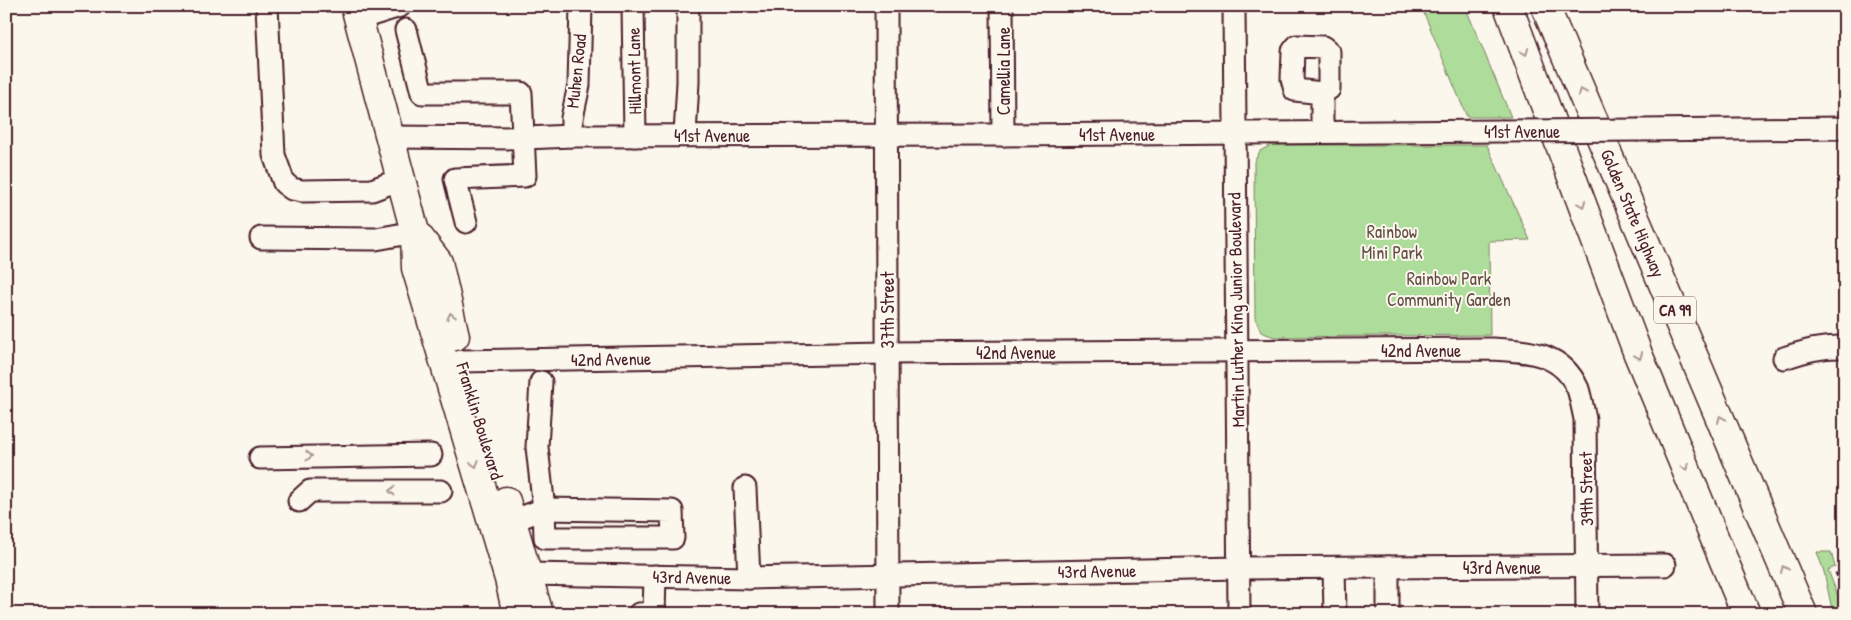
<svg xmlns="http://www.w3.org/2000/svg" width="1851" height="620" font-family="'Patrick Hand',sans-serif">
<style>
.green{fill:#aedc9b;stroke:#7c7e63}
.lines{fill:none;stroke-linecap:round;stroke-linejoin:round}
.minor-casing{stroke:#4a1f2b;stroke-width:25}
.major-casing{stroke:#4a1f2b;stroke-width:31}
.highway-casing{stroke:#4a1f2b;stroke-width:31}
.path{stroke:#4a1f2b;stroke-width:2.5;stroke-dasharray:5 4;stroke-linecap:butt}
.minor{stroke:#fbf7ec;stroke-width:21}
.major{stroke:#fbf7ec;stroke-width:28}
.highway{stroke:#fbf7ec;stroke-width:28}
.minor-bridge-casing{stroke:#4a1f2b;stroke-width:25;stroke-linecap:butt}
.minor-bridge{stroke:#fbf7ec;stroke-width:21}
.oneway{stroke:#ab9695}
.labels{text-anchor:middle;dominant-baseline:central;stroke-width:4;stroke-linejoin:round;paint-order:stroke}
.shield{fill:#fbf7ec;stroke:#7f6065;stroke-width:1}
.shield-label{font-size:16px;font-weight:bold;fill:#4a1f2b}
.street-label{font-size:18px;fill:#4a1f2b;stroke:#fbf7ec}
.park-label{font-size:18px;fill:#634e47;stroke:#fbf7ec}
</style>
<rect width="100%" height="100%" fill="#fbf7ec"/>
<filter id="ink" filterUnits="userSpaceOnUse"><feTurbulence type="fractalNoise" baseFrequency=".02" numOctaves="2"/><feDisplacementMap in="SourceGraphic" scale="10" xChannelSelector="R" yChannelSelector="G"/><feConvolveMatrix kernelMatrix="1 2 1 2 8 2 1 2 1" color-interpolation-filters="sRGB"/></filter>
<g filter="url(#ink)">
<g class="green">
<polygon points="1421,6 1465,6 1511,117 1467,117"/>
<polygon points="1271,145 1487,145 1530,240 1489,241 1490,335 1274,337 1261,332 1255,318 1254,162 1260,151"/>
<polygon points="1817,552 1831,552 1835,567 1828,570 1845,614 1833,614 1824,572"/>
</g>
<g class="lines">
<g class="minor-casing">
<g id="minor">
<polyline points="267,6 274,155 284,183 292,189 302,191 372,190 401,179"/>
<polyline points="633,6 635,136"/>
<polyline points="886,6 888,614"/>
<polyline points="1002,6 1003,135"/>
<polyline points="1234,6 1239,614"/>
<polyline points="358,19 400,6"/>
<polyline points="406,30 422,93 521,93 525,176 455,179 466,222"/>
<polyline points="1639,130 1845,128"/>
<polyline points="1322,132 1322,93 1295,90 1292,79 1293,51 1297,46 1323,47 1329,52 1329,89 1322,93"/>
<polyline points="685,135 688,82 688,15"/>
<polyline points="572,136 572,118 579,85 581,6"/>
<polyline points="390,137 525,138 572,136 1003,135 1501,131"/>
<polyline points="261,238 376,239 415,232"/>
<path d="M 1784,358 C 1805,351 1822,346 1845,347"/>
<path d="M 461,361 L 887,353 L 1493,349 C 1528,351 1562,352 1578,389 C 1581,399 1583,410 1585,419 L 1587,614"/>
<polyline points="260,458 431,455"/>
<polyline points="745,488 749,578"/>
<polyline points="299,501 310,491 441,491"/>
<polygon points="544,509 672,511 673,538 545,538"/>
<polyline points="512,521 544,509 537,447 541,382"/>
<polyline points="1334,568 1335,614"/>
<polyline points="528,574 749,578 1239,568 1665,565"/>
<polyline points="639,614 654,613 655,576"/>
<polyline points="1388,614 1388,567"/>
</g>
</g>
<g class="major-casing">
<g id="major">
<polyline points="355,6 415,232 416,268 509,579 517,614"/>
<polyline points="415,232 438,262 455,336"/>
<polyline points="506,501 539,614"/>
</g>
</g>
<g class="highway-casing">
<g id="highway">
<polyline points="1508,6 1638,354 1746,614"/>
<polyline points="1545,6 1803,614"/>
</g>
</g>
<polyline class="path" points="1843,568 1837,570 1836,573 1845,597"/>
<use href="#minor" class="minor"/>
<use href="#major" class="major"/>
<use href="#highway" class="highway"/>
<g class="minor-bridge-casing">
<polyline id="minor-bridge" points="1501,131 1639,130"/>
</g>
<use href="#minor-bridge" class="minor-bridge"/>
</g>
<defs><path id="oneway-chevron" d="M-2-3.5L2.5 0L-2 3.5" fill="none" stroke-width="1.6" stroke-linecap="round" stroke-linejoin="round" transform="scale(1.25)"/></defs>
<g class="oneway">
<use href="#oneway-chevron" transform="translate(1525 52) rotate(69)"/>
<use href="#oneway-chevron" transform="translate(1582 92) rotate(-113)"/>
<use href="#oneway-chevron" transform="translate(1582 204) rotate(69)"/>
<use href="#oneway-chevron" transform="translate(451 316) rotate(-103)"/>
<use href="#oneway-chevron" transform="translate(1639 356) rotate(68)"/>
<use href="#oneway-chevron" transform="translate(1721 419) rotate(-113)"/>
<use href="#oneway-chevron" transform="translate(309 456)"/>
<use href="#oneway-chevron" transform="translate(475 464) rotate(74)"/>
<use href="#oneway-chevron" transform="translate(1685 467) rotate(67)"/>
<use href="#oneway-chevron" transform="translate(392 491) rotate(180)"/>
<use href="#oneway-chevron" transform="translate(1784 569) rotate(-113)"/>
</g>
</g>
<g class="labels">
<rect class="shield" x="1654" y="296.5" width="42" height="27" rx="4"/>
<g class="shield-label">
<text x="1675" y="310">CA 99</text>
</g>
<g class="street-label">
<text transform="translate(576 71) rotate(-84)">Muhen Road</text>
<text transform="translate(634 71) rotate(-91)">Hillmont Lane</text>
<text transform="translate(1003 71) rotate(-90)">Camellia Lane</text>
<text x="1522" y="131">41st Avenue</text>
<text x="1117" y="134">41st Avenue</text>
<text x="712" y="135">41st Avenue</text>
<text transform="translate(1633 213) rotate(67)">Golden State Highway</text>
<text transform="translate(887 310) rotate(-90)">37th Street</text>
<text transform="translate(1236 310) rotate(-91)">Martin Luther King Junior Boulevard</text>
<text x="1421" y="350">42nd Avenue</text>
<text x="1016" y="352">42nd Avenue</text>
<text transform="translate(611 359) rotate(-1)">42nd Avenue</text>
<text transform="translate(480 421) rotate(73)">Franklin Boulevard</text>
<text transform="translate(1586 489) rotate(-91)">39th Street</text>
<text x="1502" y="567">43rd Avenue</text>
<text transform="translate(1097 571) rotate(-1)">43rd Avenue</text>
<text transform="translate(692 577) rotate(1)">43rd Avenue</text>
</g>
<g class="park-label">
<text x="1392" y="231">Rainbow<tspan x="1392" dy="21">Mini Park</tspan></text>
<text x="1449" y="278">Rainbow Park<tspan x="1449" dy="21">Community Garden</tspan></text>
</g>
</g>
<rect width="1851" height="620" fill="none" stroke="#fbf7ec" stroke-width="25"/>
<rect x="12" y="12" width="1826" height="595" fill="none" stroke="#4a1f2b" stroke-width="2" filter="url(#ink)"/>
</svg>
